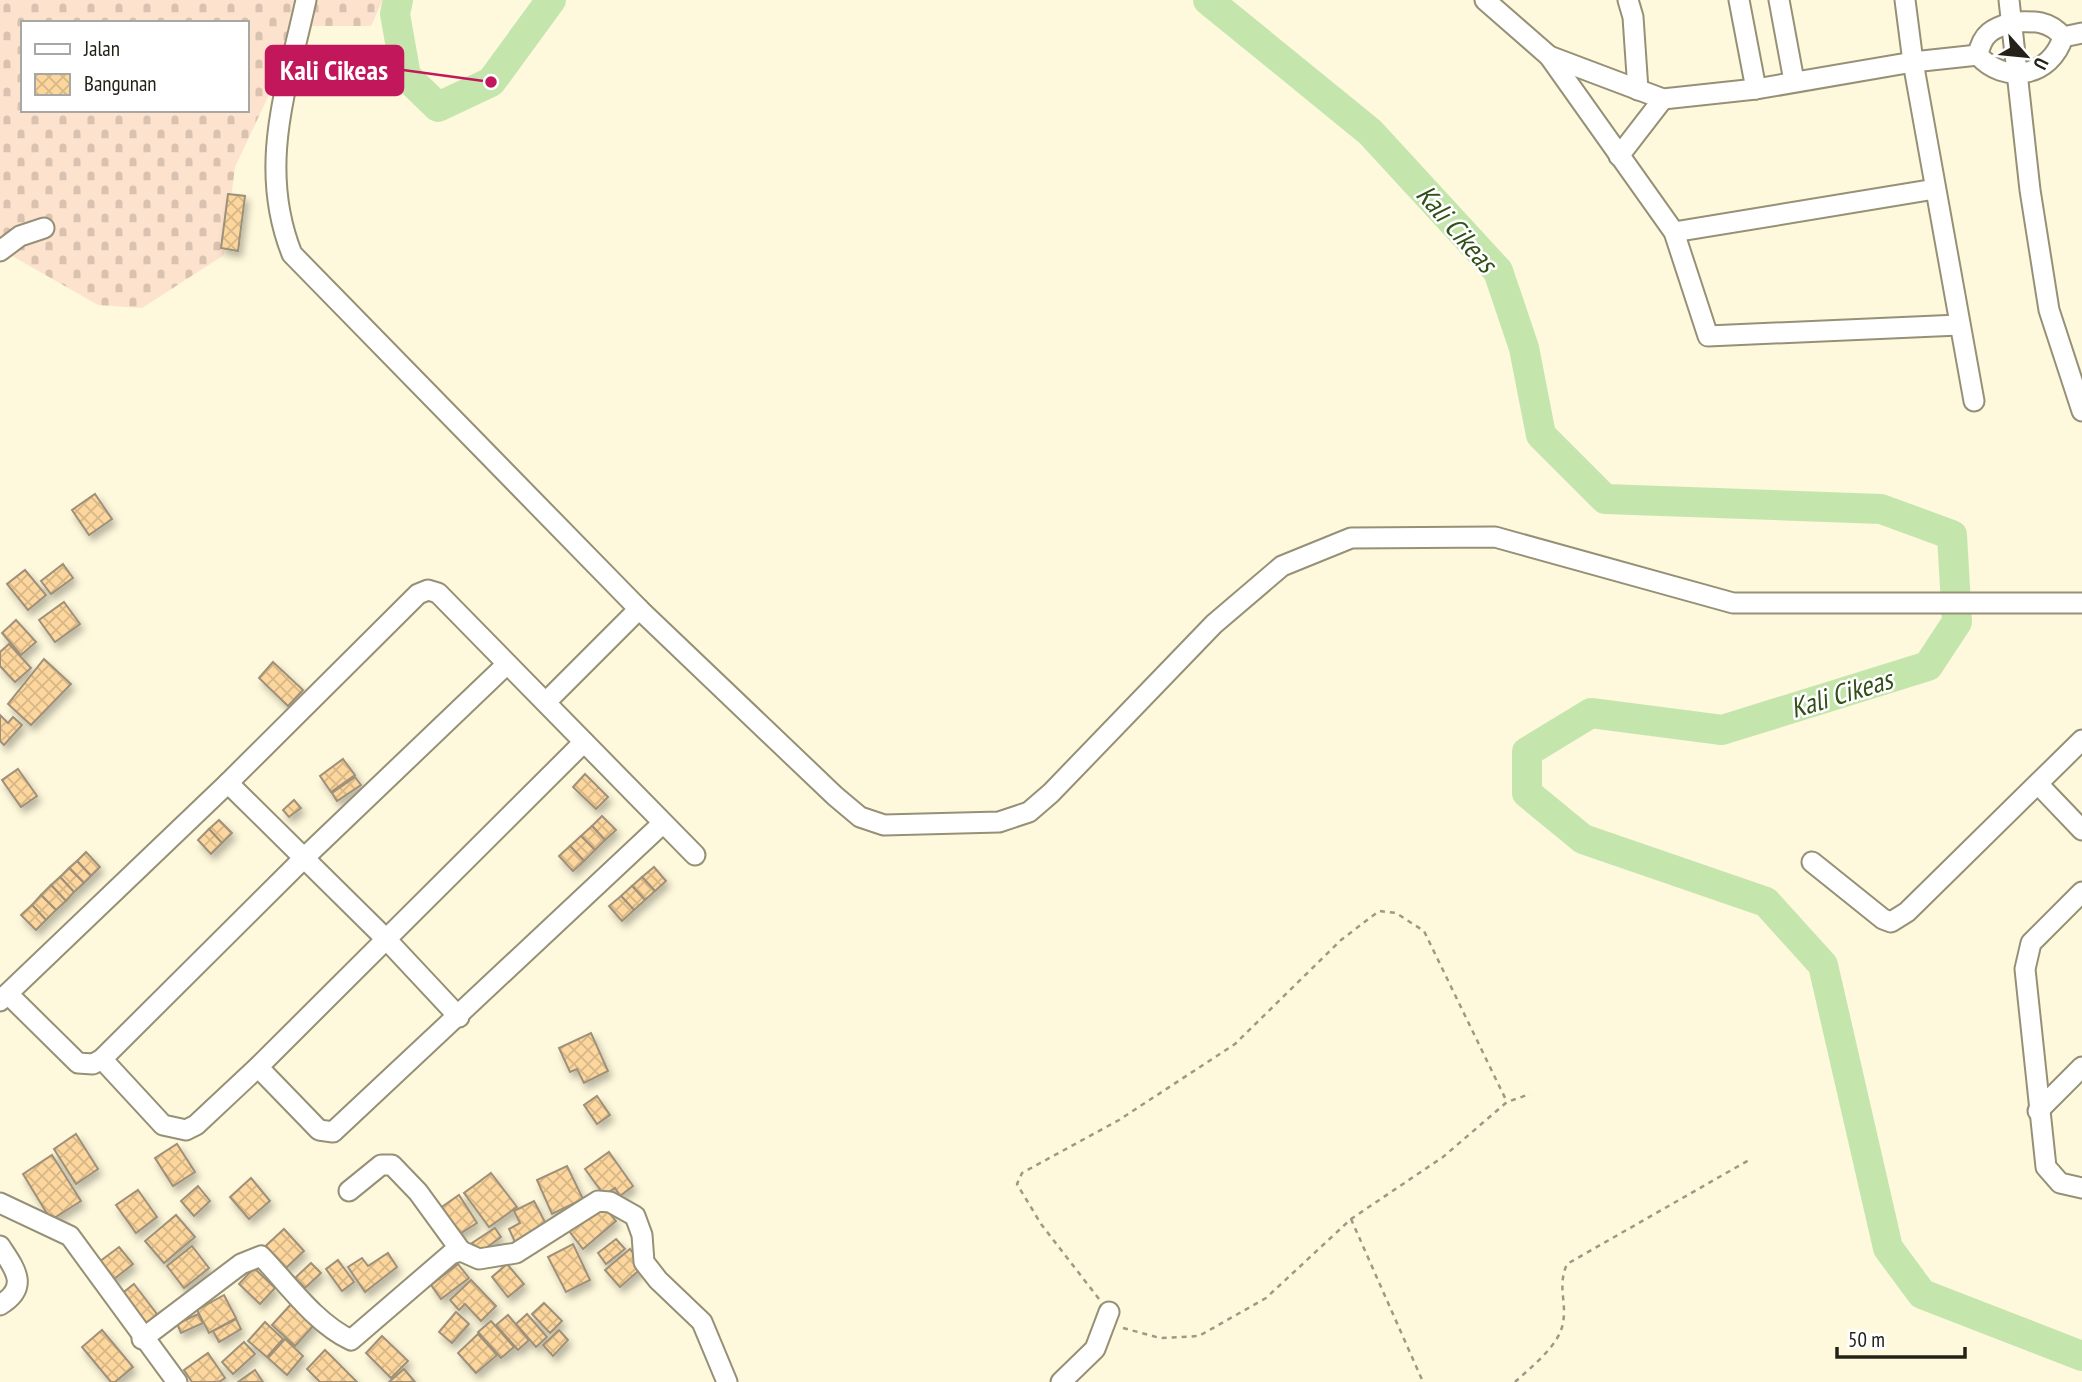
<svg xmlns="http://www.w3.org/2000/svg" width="2082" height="1382" font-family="'PT Sans Narrow',sans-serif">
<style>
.cemetery{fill:url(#cemetery-stones);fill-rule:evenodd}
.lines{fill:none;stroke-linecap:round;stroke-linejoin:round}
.river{stroke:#c4e6ad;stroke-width:30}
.building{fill:url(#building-cross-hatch);stroke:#9f907a;stroke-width:2;filter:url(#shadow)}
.street-casing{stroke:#969077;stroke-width:23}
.path{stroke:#9d9985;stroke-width:2.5;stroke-dasharray:5 5;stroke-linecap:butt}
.street{stroke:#fff;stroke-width:19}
.labels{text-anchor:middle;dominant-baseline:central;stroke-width:5;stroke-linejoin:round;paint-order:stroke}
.water-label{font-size:28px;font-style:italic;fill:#314f16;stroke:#fff}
.leader{fill:none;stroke:#c2185b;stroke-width:2.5}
.callout-dot{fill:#c2185b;stroke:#fff;stroke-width:2.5}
.callout{fill:#c2185b;stroke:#c2185b;stroke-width:2.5}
.callout-label{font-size:28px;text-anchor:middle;font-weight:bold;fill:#fff}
</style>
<defs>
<pattern id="cemetery-stones" width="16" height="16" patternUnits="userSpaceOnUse" patternTransform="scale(1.75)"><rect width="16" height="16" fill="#fde2ce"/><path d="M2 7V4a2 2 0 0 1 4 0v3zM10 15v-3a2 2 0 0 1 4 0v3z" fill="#d9c2b0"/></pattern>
<pattern id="building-cross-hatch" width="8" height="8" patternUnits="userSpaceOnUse" patternTransform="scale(1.75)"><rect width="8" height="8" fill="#fcd69d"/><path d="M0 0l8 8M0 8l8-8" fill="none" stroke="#d8b786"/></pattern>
<filter id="shadow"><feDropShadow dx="3.5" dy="5.5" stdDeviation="3.5" flood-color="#0004"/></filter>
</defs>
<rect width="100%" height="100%" fill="#fef8dc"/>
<path class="cemetery" d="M 0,0 L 383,0 L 371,26 L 301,26 L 235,167 L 224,255 L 142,308 L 98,305 L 0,249 ZM 23,23 L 247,23 L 247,110 L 23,110 Z"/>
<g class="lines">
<g class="river">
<polyline points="398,0 395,14 406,76 438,107 491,82 551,0"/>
<polyline points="1208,0 1370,132 1498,271 1524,348 1541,435 1605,499 1881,509 1952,535 1957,622 1928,666 1722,730 1591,713 1527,752 1527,793 1583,839 1766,902 1823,965 1888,1248 1922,1294 2082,1356"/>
</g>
</g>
<g class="building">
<polygon points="228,194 245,196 238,251 221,248"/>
<polygon points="95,494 112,519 89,535 72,510"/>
<polygon points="63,564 73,578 51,594 41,581"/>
<polygon points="25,570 46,595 28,610 7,584"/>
<polygon points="64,602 80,624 55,642 39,620"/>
<polygon points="16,620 36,642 21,655 2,633"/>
<polygon points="9,644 31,668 15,682 0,666 0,652"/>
<polygon points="44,659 71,684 31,725 8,704"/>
<polygon points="273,662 303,690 288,706 259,678"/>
<polygon points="0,715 8,723 13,717 22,725 4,745 0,741"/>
<polygon points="343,759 355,775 331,792 320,776"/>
<polygon points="18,769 37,796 21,807 2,780"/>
<polygon points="585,774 608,797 596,809 573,787"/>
<polygon points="355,777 361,785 337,801 332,793"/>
<polygon points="294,800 301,808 289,817 283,810"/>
<polygon points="602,816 616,830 605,840 592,826"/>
<polygon points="219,820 232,833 222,843 209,829"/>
<polygon points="592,826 605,840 595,850 581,836"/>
<polygon points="209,829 222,843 211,854 198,840"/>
<polygon points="581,836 595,850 584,861 570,846"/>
<polygon points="570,846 584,861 573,871 559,856"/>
<polygon points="86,852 100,867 91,876 77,861"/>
<polygon points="77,861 91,876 84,883 69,868"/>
<polygon points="654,867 666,881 655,891 642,877"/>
<polygon points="69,868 84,883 74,892 60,877"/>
<polygon points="60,877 74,892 66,901 51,885"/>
<polygon points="642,877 655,891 645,900 632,886"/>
<polygon points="51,885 66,901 56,910 41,895"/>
<polygon points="632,886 645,900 634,910 621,896"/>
<polygon points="41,895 56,910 46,920 32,905"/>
<polygon points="621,896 634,910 622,921 609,906"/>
<polygon points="32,905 46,920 36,930 21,915"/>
<polygon points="591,1033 608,1071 584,1083 577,1069 570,1072 559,1048"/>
<polygon points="597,1096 610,1115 597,1124 584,1105"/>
<polygon points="76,1134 98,1169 76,1184 54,1149"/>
<polygon points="177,1144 195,1172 173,1186 155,1158"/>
<polygon points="609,1152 633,1186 620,1196 615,1188 604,1195 585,1169"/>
<polygon points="52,1155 81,1201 51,1220 23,1174"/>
<polygon points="567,1166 583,1199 552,1214 537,1180"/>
<polygon points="491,1173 517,1207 489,1227 464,1193"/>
<polygon points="251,1178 270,1201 249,1219 230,1197"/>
<polygon points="198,1186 210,1201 194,1216 181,1201"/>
<polygon points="138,1190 157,1217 136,1233 116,1205"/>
<polygon points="459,1195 477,1223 453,1238 436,1211"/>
<polygon points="534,1201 548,1228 515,1242 509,1229 520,1223 514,1211"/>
<polygon points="602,1204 616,1221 583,1249 569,1231"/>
<polygon points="176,1215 195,1237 164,1263 145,1241"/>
<polygon points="495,1228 501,1237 479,1253 472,1243"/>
<polygon points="284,1229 304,1251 286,1268 276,1257 270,1262 260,1251"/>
<polygon points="616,1239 625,1249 606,1264 598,1253"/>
<polygon points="573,1244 590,1280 566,1292 548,1257"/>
<polygon points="192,1246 209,1268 184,1288 167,1266"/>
<polygon points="119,1247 133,1264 109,1283 95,1265"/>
<polygon points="630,1249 644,1266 620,1287 605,1270"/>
<polygon points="388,1253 397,1267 365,1292 348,1267 362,1258 368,1266"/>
<polygon points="338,1260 354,1282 342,1291 326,1269"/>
<polygon points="311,1263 321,1273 305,1288 295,1278"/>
<polygon points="458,1264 469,1278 441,1299 431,1285"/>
<polygon points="507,1264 524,1284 508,1297 492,1277"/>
<polygon points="254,1268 275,1288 260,1304 239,1284"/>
<polygon points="471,1280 496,1306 481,1321 465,1304 459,1310 450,1300"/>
<polygon points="134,1284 160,1318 140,1333 115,1299"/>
<polygon points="224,1295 236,1318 209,1333 197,1310"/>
<polygon points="292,1303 315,1324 295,1346 272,1325"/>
<polygon points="544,1303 562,1321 550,1333 532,1314"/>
<polygon points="456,1312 469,1324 452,1343 439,1332"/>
<polygon points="198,1314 203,1323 181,1333 177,1324"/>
<polygon points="527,1314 547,1337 536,1347 516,1324"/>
<polygon points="508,1315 529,1340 518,1350 496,1325"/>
<polygon points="236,1319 241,1329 219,1342 213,1331"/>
<polygon points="491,1321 514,1347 501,1358 478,1332"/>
<polygon points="265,1322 283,1339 267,1357 248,1341"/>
<polygon points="102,1330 133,1367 115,1382 111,1382 82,1347"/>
<polygon points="559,1330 568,1340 553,1356 543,1345"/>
<polygon points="478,1334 497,1355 476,1373 458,1353"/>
<polygon points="382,1336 408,1361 391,1378 366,1353"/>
<polygon points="285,1339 303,1356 287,1375 268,1358"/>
<polygon points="244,1342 255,1354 233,1374 222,1362"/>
<polygon points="325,1350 357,1382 320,1382 307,1369"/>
<polygon points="208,1353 225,1378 219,1382 192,1382 184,1370"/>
<polygon points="404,1369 415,1382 389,1382"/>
<polygon points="255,1370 263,1382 238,1382"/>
</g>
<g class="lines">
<g class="street-casing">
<g id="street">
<path d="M 306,0 C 287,88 257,166 292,254 L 639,609 L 835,796 L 860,817 L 884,825 L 999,822 L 1029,812 L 1051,793 L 1214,624 L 1282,566 L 1351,538 L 1495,537 L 1733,603 L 2082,603"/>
<polyline points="1485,0 1549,56 1674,232 1708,336 1959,325"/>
<polyline points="1628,0 1633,17 1638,90"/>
<polyline points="1739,0 1756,89"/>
<polyline points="1779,0 1794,81"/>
<polyline points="1905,0 1913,62 1974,401"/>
<polyline points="2009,0 2030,190 2049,310 2082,411"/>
<path d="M 2013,22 C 2033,21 2049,20 2063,37 C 2051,77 2004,85 1978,55 C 1982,33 1993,28 2013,22 Z"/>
<polyline points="2063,37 2082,33"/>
<polyline points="1549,56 1663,99 1756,89 1913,62 1978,55"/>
<polyline points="1619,156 1663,99"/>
<polyline points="1674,232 1935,189"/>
<polyline points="0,251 20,236 44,228"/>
<polyline points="546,702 639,609"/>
<polyline points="228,783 386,939 459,1017"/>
<polyline points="2038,784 2082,830"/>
<polyline points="1812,862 1883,919 1891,922 1907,912 2082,740"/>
<polyline points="2082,892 2031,943 2025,969 2046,1167 2060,1183 2082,1188"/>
<polyline points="8,994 78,1063 93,1064 102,1059 304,858 506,665"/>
<polyline points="0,1001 228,783 418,594 428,590 438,593 695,855"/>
<polyline points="102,1059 163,1125 186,1130 196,1125 258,1067 584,742"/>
<polyline points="258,1067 319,1130 333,1132 662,824"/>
<polyline points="2038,1111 2082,1067"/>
<polyline points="349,1191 381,1165 392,1165 418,1192 461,1251"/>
<polyline points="0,1203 70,1236 177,1382"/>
<path d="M 0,1246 C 15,1269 30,1287 0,1305"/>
<path d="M 142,1339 L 241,1264 L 261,1256 C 288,1284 315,1323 351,1340 L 451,1254 L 461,1251 L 479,1259 L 516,1253 L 598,1201 L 610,1202 L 635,1216 L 642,1235 L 644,1262 L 658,1280 L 702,1322 L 727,1382"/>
<polyline points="1061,1382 1095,1349 1109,1312"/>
</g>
</g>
<g class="path">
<polyline points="1351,1219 1423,1382"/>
<polyline points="1099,1299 1041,1224 1017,1184 1022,1173 1119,1120 1235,1044 1341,940 1379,911 1396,913 1424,931 1507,1102"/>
<polyline points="1123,1328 1160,1338 1199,1336 1266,1298 1351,1219 1443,1157 1507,1102 1530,1094"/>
<path d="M 1515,1382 C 1531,1367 1559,1346 1563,1323 C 1567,1301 1557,1287 1567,1264 L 1749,1160"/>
</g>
<use href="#street" class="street"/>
</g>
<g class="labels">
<g class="water-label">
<text transform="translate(1457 228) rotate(49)">Kali Cikeas</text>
<text transform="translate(1841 693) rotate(-17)">Kali Cikeas</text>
</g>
</g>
<path class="leader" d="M491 82L403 70"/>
<circle class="callout-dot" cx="491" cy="82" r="7"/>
<rect class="callout" x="266" y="46" width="137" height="49" rx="7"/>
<g class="callout-label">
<text x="334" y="80">Kali Cikeas</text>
</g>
<rect x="21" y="21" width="228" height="91" fill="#ffffff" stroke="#a7a7a3" stroke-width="2"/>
<rect x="35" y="44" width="35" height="10" fill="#ffffff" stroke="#a7a7a3" stroke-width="2"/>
<text x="84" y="56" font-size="21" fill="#242218">Jalan</text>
<rect x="35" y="74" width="35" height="21" fill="url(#building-cross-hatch)" stroke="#a7a7a3" stroke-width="2"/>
<text x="84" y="91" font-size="21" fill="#242218">Bangunan</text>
<g transform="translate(2026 56) rotate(117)" stroke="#ffffff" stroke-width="5" paint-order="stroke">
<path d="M0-5L12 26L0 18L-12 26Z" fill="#242218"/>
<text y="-10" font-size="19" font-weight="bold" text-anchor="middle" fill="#242218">U</text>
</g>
<path d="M1837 1347v10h128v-10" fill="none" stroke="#242218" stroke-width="3.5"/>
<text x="1848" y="1347" font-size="21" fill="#242218" stroke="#ffffff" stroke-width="5" paint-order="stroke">50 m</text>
</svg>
